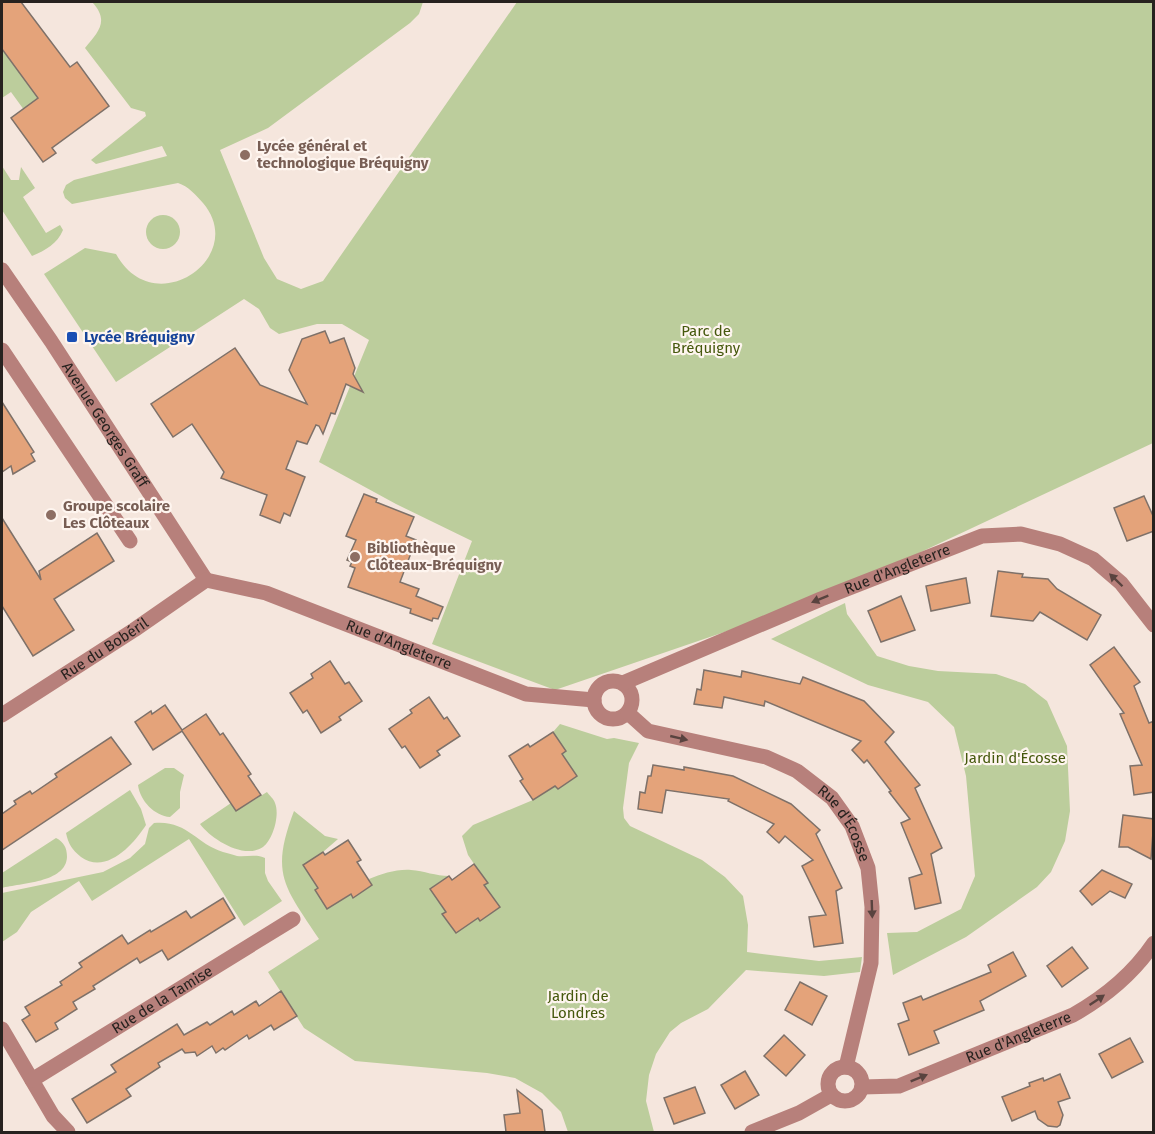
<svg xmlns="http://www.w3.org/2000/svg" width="1155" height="1134" font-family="'Fira Sans',sans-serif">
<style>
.green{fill:#bccd9c}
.building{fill:#e4a37a;stroke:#7e7169;stroke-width:1.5}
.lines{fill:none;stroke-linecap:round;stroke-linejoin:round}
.street{stroke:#b7807b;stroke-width:15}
.oneway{fill:#59433f}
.education-dot{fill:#8d6e63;stroke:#fef5ef;stroke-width:2}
.transit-dot{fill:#1a4fb4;stroke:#fef5ef;stroke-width:2}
.labels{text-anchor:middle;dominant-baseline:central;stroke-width:4.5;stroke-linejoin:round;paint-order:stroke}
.education-label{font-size:15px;font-weight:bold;fill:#785e54;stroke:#fef5ef;text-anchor:start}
.park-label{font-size:15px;fill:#45580c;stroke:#fef5ef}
.transit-label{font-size:15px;font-weight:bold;fill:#164399;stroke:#fef5ef;text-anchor:start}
.street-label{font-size:15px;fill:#27221f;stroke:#fef5ef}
</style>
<rect width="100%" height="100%" fill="#f5e6dd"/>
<g class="green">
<path d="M 92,2 L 423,2 L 419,14 L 410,23 L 268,128 L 220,150 L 264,258 L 277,279 L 301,289 L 323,281 L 517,2 L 1153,2 L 1153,443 L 821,599 L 555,690 L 432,644 L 472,541 L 396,504 L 319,462 L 369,340 L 342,324 L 317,324 L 279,334 L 270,328 L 259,309 L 244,299 L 116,382 L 44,274 L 85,248 L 116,254 C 154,323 249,257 203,203 C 196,195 188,186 178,183 L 72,204 L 65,198 L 63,192 L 66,185 L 74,180 L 167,156 L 162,146 L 96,164 L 91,160 L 146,116 L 145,112 L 131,108 L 85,48 C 98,32 110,21 92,2 Z"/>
<polygon points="2,49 42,103 27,114 11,92 2,98"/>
<path d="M 2,166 L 11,180 L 19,180 L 21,167 L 35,188 L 23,197 L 46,233 L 60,225 L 63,230 C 57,244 46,250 32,256 L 2,210 Z"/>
<circle cx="163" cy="232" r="17"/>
<polygon points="845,603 847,614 877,656 909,666 938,671 996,674 1025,684 1047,701 1067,746 1070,811 1065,841 1051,872 1037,887 966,937 893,975 887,933 917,932 961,909 975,876 966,776 954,727 928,702 868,685 771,639"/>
<path d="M 560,724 L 607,739 L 614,738 L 639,743 L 629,763 L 623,808 L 624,818 L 630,826 L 702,860 L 725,877 L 743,896 L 748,925 L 747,952 L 819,961 L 862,957 L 860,972 L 824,976 L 746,970 L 708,1009 L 681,1023 L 670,1032 L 656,1054 L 649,1075 L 646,1101 L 654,1132 L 568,1132 L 561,1112 L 542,1093 L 515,1078 L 487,1073 L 355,1061 L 304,1028 L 268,972 L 319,939 C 284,886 270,874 294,811 L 325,836 L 338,839 L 323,852 L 318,888 L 315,890 L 327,909 L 351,894 L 353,897 L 372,885 L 369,879 C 382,874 396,869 411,870 C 424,871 436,876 449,876 L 431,889 L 446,912 L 443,914 L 456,933 L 478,918 L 484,885 L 487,883 L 468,855 L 462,836 L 473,825 L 533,800 L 555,786 L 558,789 L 577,776 L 562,754 L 566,751 L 553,732 Z"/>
<path d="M 165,768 L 174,768 L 184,775 L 180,792 L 180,808 L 170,817 C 155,816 140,801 138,785 Z"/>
<path d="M 130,790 L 141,809 L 146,825 C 133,845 106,875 81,857 C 72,850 68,843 66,833 Z"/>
<path d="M 267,792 C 269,795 274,799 275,803 C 280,815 273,840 263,847 C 244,860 211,839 200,824 L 231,803 L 236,811 Z"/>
<path d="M 154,823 C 187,820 195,843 223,852 C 228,853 233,855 237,856 C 246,857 257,854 265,858 L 265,873 L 268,881 L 282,901 L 244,926 L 189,839 L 92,901 L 79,881 L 31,912 L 17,932 L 2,942 L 2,893 L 103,872 L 130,858 L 145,844 L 149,828 Z"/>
<path d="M 56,838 C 64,842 67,848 67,857 C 66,883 20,883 2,888 L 2,873 Z"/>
</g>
<g class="building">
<polygon points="2,2 21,2 70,67 77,62 109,106 52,148 56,153 43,162 11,118 38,98 2,49"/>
<polygon points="325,331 330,343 344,338 355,368 353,374 363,392 346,384 335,414 331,413 323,434 319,426 316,425 307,444 297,441 286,469 305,477 290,516 284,513 280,523 260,515 267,495 221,478 224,472 192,424 173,437 151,404 235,348 260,385 307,404 289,370 302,339"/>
<polygon points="2,402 34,452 31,454 35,461 13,474 11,466 2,472"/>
<polygon points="364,494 377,499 376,502 414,517 406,536 416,540 400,582 419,589 416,596 443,607 438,619 433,618 432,621 410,613 411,609 348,587 355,568 350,566 352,562 347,560 356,540 346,536"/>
<polygon points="1144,496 1154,518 1154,531 1127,541 1114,508"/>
<polygon points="2,518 41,580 39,571 97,533 114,561 54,599 74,630 33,656 2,606"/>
<polygon points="998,571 1023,574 1022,577 1048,579 1057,589 1101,615 1087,640 1040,612 1033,621 991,616"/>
<polygon points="966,578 970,603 931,611 926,586"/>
<polygon points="901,596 915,630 881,642 868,611"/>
<polygon points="1114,647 1140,682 1134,686 1149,723 1154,721 1154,792 1134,795 1130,766 1142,765 1120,714 1124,713 1090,665"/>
<polygon points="330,661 345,684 349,682 362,701 339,717 341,720 321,733 307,710 303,713 290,693 313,678 311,674"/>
<polygon points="704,670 741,677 742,671 800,684 803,677 864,701 894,732 885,742 920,785 915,788 942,848 931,854 941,903 915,909 909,878 922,874 901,823 910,819 889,792 891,791 867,760 864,763 852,750 861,741 765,701 764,706 724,697 722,708 694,704 697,689 701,690"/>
<polygon points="429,697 444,719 447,717 460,736 437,751 440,755 420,768 405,746 402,748 389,729 412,713 410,710"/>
<polygon points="165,705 182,730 206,714 220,735 223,733 240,758 251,774 248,776 261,795 236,811 182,731 153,750 135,722 151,711 152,714"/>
<polygon points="553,732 566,751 562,754 577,776 558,789 555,786 533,800 520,781 523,779 509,756 528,744 530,747"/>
<polygon points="111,737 131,764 2,850 2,814 16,804 14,801 30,791 32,794 57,777 55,774"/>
<polygon points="653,765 684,770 684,767 733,776 791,804 820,830 816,834 842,888 836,891 843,943 814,947 809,917 826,915 802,866 813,860 785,836 779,843 767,832 774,824 728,801 729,799 666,790 662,813 638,809 640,792 645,793 648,776 651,776"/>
<polygon points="1123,815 1154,819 1151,859 1128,847 1119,847"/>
<polygon points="348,840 361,860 357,862 372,885 353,898 351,894 327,909 315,890 318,888 303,865 323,852 325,855"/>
<polygon points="474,864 488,883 484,885 500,907 480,921 478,918 456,933 442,914 446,912 430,889 449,876 452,880"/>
<polygon points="1102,870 1132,884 1125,898 1110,891 1092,905 1080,891"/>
<polygon points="223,898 235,918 168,960 162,950 140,963 137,958 93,986 95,989 73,1002 77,1009 55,1023 58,1029 36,1042 22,1020 30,1015 25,1007 62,985 60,982 82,967 79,963 122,935 128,944 150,930 151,932 186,911 191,918"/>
<polygon points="1072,947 1088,968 1062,987 1047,966"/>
<polygon points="1013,952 1026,976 980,1001 984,1010 934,1031 939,1043 909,1055 898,1024 909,1020 903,1003 921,996 923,1000 991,972 988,965"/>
<polygon points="800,982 827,996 812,1025 785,1010"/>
<polygon points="281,991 297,1016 274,1030 271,1025 249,1039 247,1035 225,1050 223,1048 216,1053 212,1046 197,1056 195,1052 185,1053 182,1049 158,1063 160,1067 126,1089 131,1096 87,1123 72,1099 116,1072 111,1065 177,1024 184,1035 207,1022 210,1025 232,1011 234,1015 256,1001 259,1006"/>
<polygon points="784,1035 805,1055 786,1076 764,1056"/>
<polygon points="1130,1038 1143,1062 1112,1078 1099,1054"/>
<polygon points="745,1071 759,1095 735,1109 721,1085"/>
<polygon points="1060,1074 1070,1098 1058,1102 1063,1115 1060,1125 1057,1127 1048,1126 1038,1119 1035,1111 1012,1121 1002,1097 1030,1086 1029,1083 1043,1078 1044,1081"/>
<polygon points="695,1087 705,1113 674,1124 664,1098"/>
<polygon points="517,1090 542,1110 545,1132 506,1132 504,1115 520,1113"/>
</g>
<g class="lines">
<g class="street">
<path id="s1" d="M 2,270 L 51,341 L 206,580"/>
<polyline points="2,350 130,541"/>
<path id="s2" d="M 206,580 L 266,593 L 526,694 L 594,700"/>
<circle cx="613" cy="700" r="19"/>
<path id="s3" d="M 623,683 L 821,599 L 982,536 L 1021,534 L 1060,544 L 1093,559 L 1121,583 L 1154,625"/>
<path id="s4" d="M 628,713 L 648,731 L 766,757 L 797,771 L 832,798 L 852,826 L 868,868 L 872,907 L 871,963 L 846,1067"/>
<path id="s5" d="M 2,715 L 134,630 L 206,580"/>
<polyline points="2,1029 53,1116 68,1132"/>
<circle cx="845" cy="1084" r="17"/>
<path id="s6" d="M 32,1080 L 293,919"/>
<path id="s7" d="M 862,1087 L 899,1086 L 1073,1015 C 1105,997 1133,974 1154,943"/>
<polyline points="752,1132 799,1113 831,1095"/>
</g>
</g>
<defs><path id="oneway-solid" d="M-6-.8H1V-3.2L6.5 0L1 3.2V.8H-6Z" transform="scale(1.5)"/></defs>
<g class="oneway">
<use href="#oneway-solid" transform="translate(1116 580) rotate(-136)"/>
<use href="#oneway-solid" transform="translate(820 599) rotate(158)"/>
<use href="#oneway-solid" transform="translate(679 738) rotate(13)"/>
<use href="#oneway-solid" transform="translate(872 909) rotate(88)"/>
<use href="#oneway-solid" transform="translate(1097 1000) rotate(-34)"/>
<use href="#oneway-solid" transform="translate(919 1078) rotate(-22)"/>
</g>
<g class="education-dot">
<circle cx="245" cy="155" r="6"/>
<circle cx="51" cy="515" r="6"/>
<circle cx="355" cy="557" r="6"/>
</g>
<rect class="transit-dot" x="66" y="331" width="12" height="12" rx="3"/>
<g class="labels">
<g class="education-label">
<text x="257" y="146">Lycée général et<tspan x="257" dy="17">technologique Bréquigny</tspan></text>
<text x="63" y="506">Groupe scolaire<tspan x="63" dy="17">Les Clôteaux</tspan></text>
<text x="367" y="548">Bibliothèque<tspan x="367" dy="17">Clôteaux-Bréquigny</tspan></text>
</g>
<g class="park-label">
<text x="706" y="331">Parc de<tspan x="706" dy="17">Bréquigny</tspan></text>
<text x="1015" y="758">Jardin d'Écosse</text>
<text x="578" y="996">Jardin de<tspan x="578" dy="17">Londres</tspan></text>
</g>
<g class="transit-label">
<text x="84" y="337">Lycée Bréquigny</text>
</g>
<g class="street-label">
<text stroke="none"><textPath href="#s1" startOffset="186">Avenue Georges Graff</textPath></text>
<text stroke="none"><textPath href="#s3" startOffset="297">Rue d'Angleterre</textPath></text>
<text stroke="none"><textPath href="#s2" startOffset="204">Rue d'Angleterre</textPath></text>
<text stroke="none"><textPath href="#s5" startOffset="122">Rue du Bobéril</textPath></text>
<text stroke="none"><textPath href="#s4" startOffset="254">Rue d'Écosse</textPath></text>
<text stroke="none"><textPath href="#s6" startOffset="153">Rue de la Tamise</textPath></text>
<text stroke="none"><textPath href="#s7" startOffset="166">Rue d'Angleterre</textPath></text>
</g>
</g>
<rect width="1155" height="1134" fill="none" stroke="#27221f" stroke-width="6"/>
</svg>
